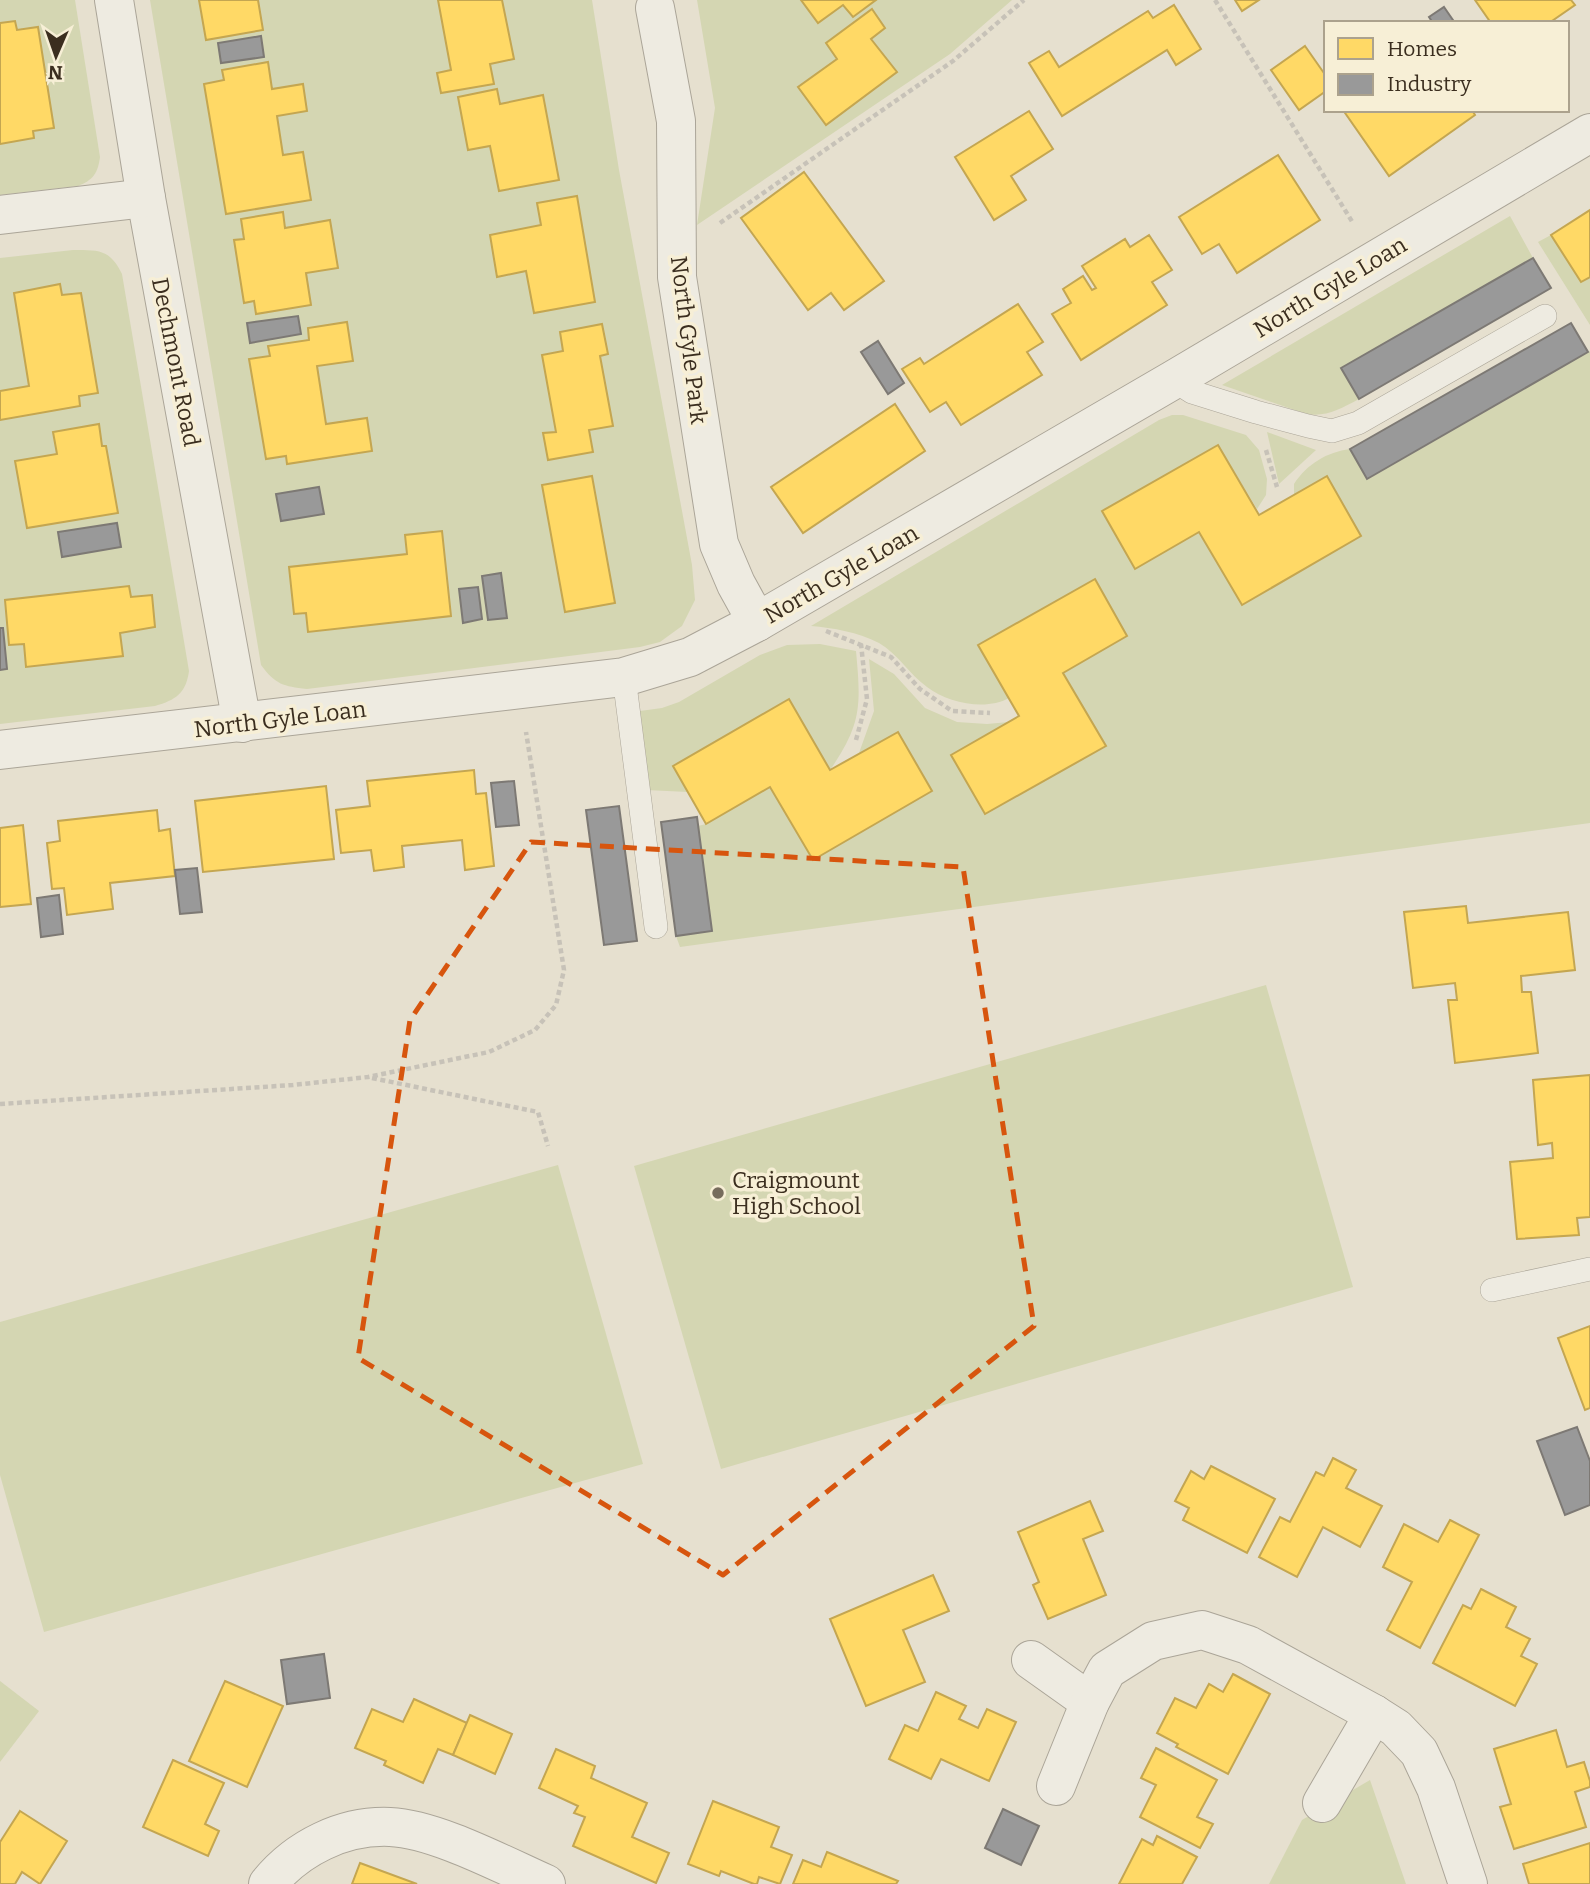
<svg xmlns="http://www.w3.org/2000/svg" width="1590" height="1884" font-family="Bitter,serif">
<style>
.green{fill:#d4d6b2}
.homes{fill:#ffd966;stroke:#c4a651;stroke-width:2}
.industry{fill:#999;stroke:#7d7974;stroke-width:2}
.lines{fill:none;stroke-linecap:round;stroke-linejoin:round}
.service-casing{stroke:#aba598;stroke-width:24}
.minor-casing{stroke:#aba598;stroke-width:40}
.path{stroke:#c7c2b8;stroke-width:4.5;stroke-dasharray:5 3.5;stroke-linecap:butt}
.service{stroke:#eeebe1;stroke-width:23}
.minor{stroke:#eeebe1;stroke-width:38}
.marked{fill:none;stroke:#d7550e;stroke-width:5;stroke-dasharray:14 9;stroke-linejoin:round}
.poi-dot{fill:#776c5d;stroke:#f7efd6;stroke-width:2.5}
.labels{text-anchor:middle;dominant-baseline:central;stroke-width:7;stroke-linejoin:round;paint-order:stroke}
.street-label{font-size:23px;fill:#3b2e1f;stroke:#f7efd6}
.poi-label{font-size:23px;fill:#3b2e1f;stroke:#f7efd6;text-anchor:start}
</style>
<rect width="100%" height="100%" fill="#e6e0cf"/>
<g class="green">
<path d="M 0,0 L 75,0 L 100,157 C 98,173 93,180 78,186 L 0,195 Z"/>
<path d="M 150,0 L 592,0 L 619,170 L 692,565 L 695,600 L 682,626 L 660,642 L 640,647 L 307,689 C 283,686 276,685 261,665 Z"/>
<polygon points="697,0 1012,0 950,54 697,225 715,108"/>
<path d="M 1510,216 L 1533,258 L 1342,368 L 1359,399 C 1340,409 1327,417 1306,414 L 1222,385 Z"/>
<polygon points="1551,235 1581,282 1590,277 1590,325 1538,242"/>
<path d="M 73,250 C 98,250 110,249 122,274 L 189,671 C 186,693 176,700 155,706 L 0,724 L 0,258 Z"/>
<path d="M 1590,351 L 1590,823 L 680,947 L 676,936 L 712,931 L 698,826 L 706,824 L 770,787 L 813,860 L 932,791 L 898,732 L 859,753 L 874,711 L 869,659 L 894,674 L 925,708 L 957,722 L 987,724 L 1009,722 L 952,755 L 985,814 L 1105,746 L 1063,673 L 1127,636 L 1095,579 L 979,645 L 1009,698 C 986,711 948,703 927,687 C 909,674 898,654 879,643 C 858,632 833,628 811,626 L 1159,420 L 1172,415 L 1183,415 L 1246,435 L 1259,450 L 1267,479 L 1266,495 L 1257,509 L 1218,445 L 1102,512 L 1135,568 L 1199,532 L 1242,604 L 1361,536 L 1327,476 L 1294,495 L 1294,484 C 1307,464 1327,452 1350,449 L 1368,479 Z"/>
<polygon points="1267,432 1316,450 1279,484"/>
<path d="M 820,644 L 856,651 C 861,705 862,724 830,770 L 789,700 L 688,792 L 646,790 L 635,721 L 640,711 L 662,708 L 679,702 L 760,655 L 787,645 Z"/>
<polygon points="1266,985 1353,1287 721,1469 634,1166"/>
<polygon points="558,1165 643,1464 44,1632 0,1475 0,1322"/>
<polygon points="0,1681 39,1711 0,1762"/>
<polygon points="1370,1780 1406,1884 1269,1884 1302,1820"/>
</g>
<g class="homes">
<polygon points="199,0 258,0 263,30 206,40"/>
<polygon points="438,0 502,0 514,59 490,64 494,84 441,93 437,73 451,70"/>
<polygon points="801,0 876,0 853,17 843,5 818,23"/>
<polygon points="1235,0 1259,0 1242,11"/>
<polygon points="1475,0 1571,0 1575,5 1549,23 1491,23"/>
<polygon points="1174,5 1201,49 1176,65 1167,50 1062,116 1029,63 1049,51 1059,67 1148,11 1153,18"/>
<polygon points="872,9 885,28 871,39 897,72 826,125 798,87 837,59 826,43"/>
<polygon points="15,21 17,30 38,27 54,128 33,131 34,138 0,144 0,23"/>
<polygon points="1305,46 1326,76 1326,91 1299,110 1271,70"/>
<polygon points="268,62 272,89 303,84 307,111 277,116 283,155 303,152 311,200 226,214 204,84 224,80 222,70"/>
<polygon points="497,89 500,104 543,95 559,180 499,191 490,146 468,150 458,97"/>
<polygon points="1343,110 1472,110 1475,115 1389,176"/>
<polygon points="1029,111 1053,149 1011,176 1026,200 994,220 955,157"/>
<polygon points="1278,155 1320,220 1237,273 1219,244 1202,254 1179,217"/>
<polygon points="804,172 884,281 844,310 831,293 808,310 741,218"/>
<polygon points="577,196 595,302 534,313 526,271 497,277 490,235 541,225 537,203"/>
<polygon points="1590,210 1590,277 1581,282 1551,235"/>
<polygon points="283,212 285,228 330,220 338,268 306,273 311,305 256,314 254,301 244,303 234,240 244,239 241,219"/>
<polygon points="1149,235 1172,270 1152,282 1167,305 1081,360 1052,314 1071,303 1063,289 1083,276 1092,290 1096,288 1082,266 1125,239 1130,247"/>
<polygon points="60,284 62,295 81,293 98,393 79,396 80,406 0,420 0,391 29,386 14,293"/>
<polygon points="1018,304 1043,342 1027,352 1042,375 961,425 946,402 930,412 902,369 920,358 924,364"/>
<polygon points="347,322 353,361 317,366 326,424 367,418 372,451 287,464 286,456 266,459 249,359 270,356 268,346 309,340 308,328"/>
<polygon points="602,324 608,354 600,356 613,426 589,430 593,452 548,460 543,433 556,432 542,355 563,351 560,332"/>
<polygon points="895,404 925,451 803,533 771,487"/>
<polygon points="99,424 102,446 106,446 118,513 27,528 15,461 57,454 53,432"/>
<polygon points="1218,445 1259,515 1327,476 1361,536 1242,605 1199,532 1135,569 1102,511"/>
<polygon points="592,476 615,603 565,612 542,485"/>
<polygon points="442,531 451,616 308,632 306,613 294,614 289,567 407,554 405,535"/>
<polygon points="1095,579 1127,636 1063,673 1106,746 985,814 951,755 1019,716 978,645"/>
<polygon points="129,586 131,597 152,595 155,627 120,633 123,656 26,667 24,644 9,645 5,600"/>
<polygon points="789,699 830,770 898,732 932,791 813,860 770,787 706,824 673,766"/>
<polygon points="474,770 476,794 486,793 494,866 465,870 462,840 402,846 404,867 374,871 371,850 341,853 336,810 370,806 367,781"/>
<polygon points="326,786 334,859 203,872 195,801"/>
<polygon points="157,810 159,831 170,829 175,876 110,883 113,909 67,915 64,888 52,889 47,843 60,841 58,821"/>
<polygon points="23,825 31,904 0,907 0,828"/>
<polygon points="1466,906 1468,923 1568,912 1575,970 1521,976 1522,992 1531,992 1538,1053 1455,1063 1448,1000 1457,1000 1455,983 1413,988 1404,912"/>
<polygon points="1590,1075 1590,1217 1577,1218 1579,1235 1517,1239 1510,1162 1553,1158 1552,1143 1538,1145 1533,1080"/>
<polygon points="1590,1326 1590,1408 1585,1410 1558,1338"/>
<polygon points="1333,1458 1356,1470 1346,1488 1382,1506 1360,1547 1323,1527 1297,1577 1259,1557 1280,1517 1290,1522 1316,1472 1324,1476"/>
<polygon points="1211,1466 1275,1499 1247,1553 1183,1520 1189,1508 1175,1501 1191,1471 1204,1479"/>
<polygon points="1090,1501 1103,1531 1083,1539 1106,1595 1048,1619 1033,1585 1039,1582 1018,1532"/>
<polygon points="1450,1520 1479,1535 1420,1648 1387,1630 1412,1582 1383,1567 1404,1524 1438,1542"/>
<polygon points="933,1575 949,1611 903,1630 925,1682 866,1706 830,1619"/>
<polygon points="1481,1589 1516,1607 1506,1627 1530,1639 1521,1656 1537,1664 1515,1706 1433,1663 1463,1605 1471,1609"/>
<polygon points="1233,1674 1270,1694 1228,1774 1176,1747 1178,1744 1157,1733 1175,1698 1196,1708 1209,1684 1223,1692"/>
<polygon points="225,1681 283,1706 247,1787 189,1761"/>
<polygon points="936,1692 966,1706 959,1719 978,1728 987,1709 1016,1722 989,1781 941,1759 931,1779 889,1759 905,1725 918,1731"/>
<polygon points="414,1699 467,1723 453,1755 438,1749 423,1783 384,1765 386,1761 355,1748 372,1709 403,1722"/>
<polygon points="470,1715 512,1734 495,1774 453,1755"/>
<polygon points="1556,1730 1567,1767 1584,1762 1590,1781 1590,1787 1575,1792 1586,1827 1514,1849 1500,1807 1511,1804 1494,1749"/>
<polygon points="1156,1748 1217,1780 1197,1817 1213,1824 1200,1848 1140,1817 1156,1785 1141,1778"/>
<polygon points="556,1749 595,1766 591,1778 647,1803 632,1837 669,1853 656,1883 573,1846 585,1817 574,1813 578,1806 539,1788"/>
<polygon points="173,1760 224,1783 205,1824 219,1831 208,1856 143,1827"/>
<polygon points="713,1801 779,1827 771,1847 792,1855 780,1884 759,1877 757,1884 754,1884 721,1871 719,1876 688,1864"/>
<polygon points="20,1811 67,1841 40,1884 22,1872 15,1884 0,1884 0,1842"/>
<polygon points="1157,1836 1197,1857 1182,1884 1119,1884 1142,1839 1153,1845"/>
<polygon points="1590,1843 1590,1884 1529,1884 1523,1864"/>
<polygon points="827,1852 898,1881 896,1884 793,1884 803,1860 821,1867"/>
<polygon points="360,1863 417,1884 352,1884"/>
</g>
<g class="industry">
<polygon points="1444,7 1455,23 1433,23 1429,17"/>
<polygon points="261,36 264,57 221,63 218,43"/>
<polygon points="1533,258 1551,288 1359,399 1341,368"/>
<polygon points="298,316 301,334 250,343 247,323"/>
<polygon points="1571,323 1588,352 1367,479 1350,449"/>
<polygon points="878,341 904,383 888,394 861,352"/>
<polygon points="319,487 324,514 281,521 276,494"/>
<polygon points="117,523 121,547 62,557 58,532"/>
<polygon points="501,573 507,618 488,620 482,576"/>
<polygon points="478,587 482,619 463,623 459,589"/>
<polygon points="0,628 3,628 7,669 0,670"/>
<polygon points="514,781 519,825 496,827 491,783"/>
<polygon points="619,806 637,941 604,945 586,810"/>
<polygon points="697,817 712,931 676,936 661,822"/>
<polygon points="197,868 202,912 180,914 175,870"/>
<polygon points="59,895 63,934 41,937 37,898"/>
<polygon points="1577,1427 1590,1461 1590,1505 1565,1515 1537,1441"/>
<polygon points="324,1654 330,1698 287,1704 281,1660"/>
<polygon points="1003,1809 1039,1826 1021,1865 985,1848"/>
</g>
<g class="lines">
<g class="service-casing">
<g id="service">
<polyline points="1173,380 1192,392 1256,412 1308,426 1332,431 1358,423 1545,316"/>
<polyline points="624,677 656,927"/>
<polyline points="1492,1290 1590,1269"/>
</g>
</g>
<g class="minor-casing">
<g id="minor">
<polyline points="114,0 146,198 242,723"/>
<polyline points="655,8 676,121 677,277 719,544 736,584 757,622"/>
<polyline points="0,215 146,198"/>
<polyline points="0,750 624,677 690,657 757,622 1173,380 1590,133"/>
<polyline points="1031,1660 1090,1702"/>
<polyline points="1056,1786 1090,1702 1107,1670 1153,1641 1202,1630 1248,1645 1374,1714 1396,1728 1419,1752 1436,1788 1468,1884"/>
<polyline points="1322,1803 1374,1714"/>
<path d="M 268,1884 C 297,1848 343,1825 390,1827 C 436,1829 503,1865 546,1884"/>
</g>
</g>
<g class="path">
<polyline points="1215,0 1353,223"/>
<polyline points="720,223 953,61 1024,0"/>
<polyline points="1266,450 1277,487"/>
<polyline points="826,631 891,657 920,689 952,711 990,713"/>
<polyline points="856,740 867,699 861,644"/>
<polyline points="372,1078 538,1112 548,1146"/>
<polyline points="0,1104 293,1085 368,1077 489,1052 535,1030 556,1005 564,970 526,732"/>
</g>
<use href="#service" class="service"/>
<use href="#minor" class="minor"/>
</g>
<path class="marked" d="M 531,842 L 963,867 L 1034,1326 L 723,1575 L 358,1358 L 410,1020 Z"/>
<circle class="poi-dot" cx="718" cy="1193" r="7"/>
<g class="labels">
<g class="street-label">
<text transform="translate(1330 287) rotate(-31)">North Gyle Loan</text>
<text transform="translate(689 340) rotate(83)">North Gyle Park</text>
<text transform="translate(176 362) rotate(79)">Dechmont Road</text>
<text transform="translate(841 574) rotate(-30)">North Gyle Loan</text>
<text transform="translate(280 719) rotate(-7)">North Gyle Loan</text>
</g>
<g class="poi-label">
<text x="732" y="1180">Craigmount<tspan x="732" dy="26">High School</tspan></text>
</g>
</g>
<rect x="1324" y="21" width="245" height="91" fill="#f7efd6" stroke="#aca28d" stroke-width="2"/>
<rect x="1338" y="38" width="35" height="21" fill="#ffd966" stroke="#aca28d" stroke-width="2"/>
<text x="1387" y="56" font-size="21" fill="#3b2e1f">Homes</text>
<rect x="1338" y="74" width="35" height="21" fill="#999999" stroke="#aca28d" stroke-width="2"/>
<text x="1387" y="91" font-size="21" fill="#3b2e1f">Industry</text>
<g transform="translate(56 56) rotate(182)" stroke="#f7efd6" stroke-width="5" paint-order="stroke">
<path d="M0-5L12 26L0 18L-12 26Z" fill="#3b2e1f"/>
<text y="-10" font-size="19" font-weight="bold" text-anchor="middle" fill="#3b2e1f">N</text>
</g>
</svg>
